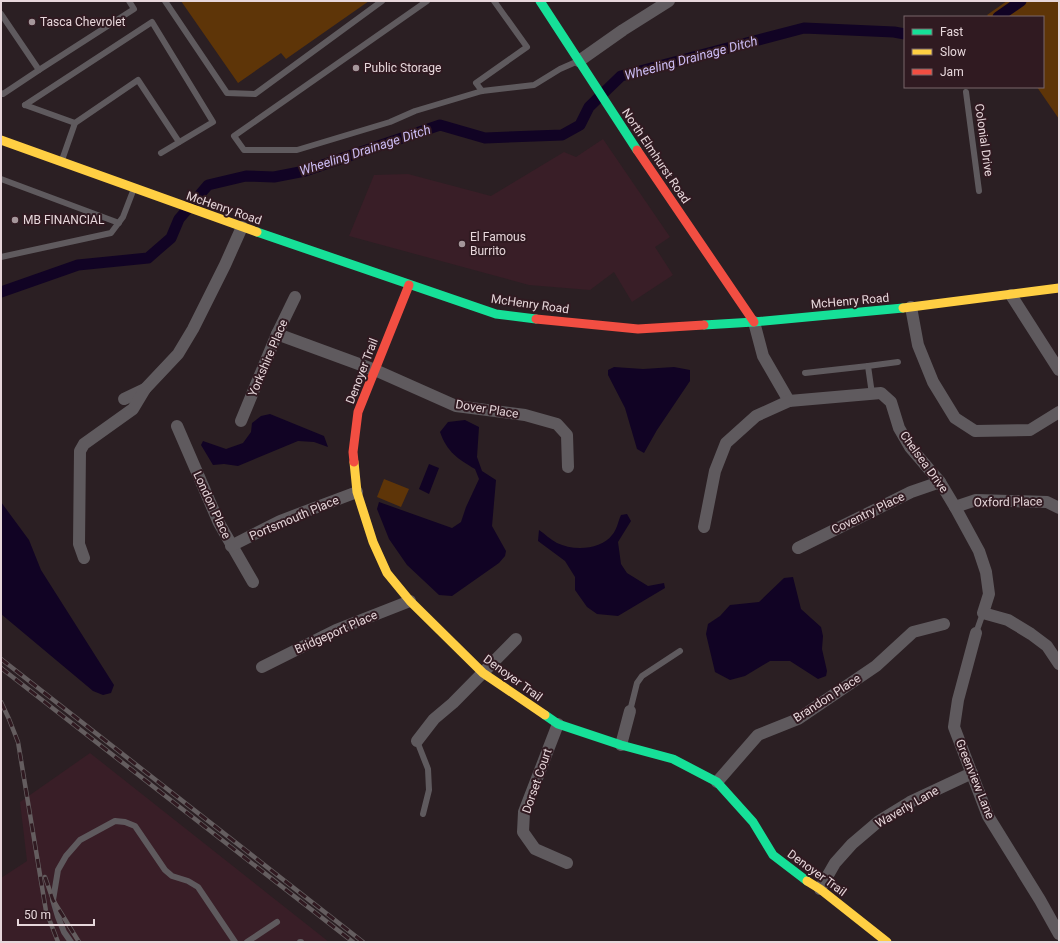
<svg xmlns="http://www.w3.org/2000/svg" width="1060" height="943" font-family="Roboto,sans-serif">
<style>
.built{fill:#391e27}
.green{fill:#5e3508}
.water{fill:#110324}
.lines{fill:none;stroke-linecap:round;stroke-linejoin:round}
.canal{stroke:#110324;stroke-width:11}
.lane{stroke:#5f5a5e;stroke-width:6}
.street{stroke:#5f5a5e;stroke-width:12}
.fast{stroke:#16e098;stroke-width:9}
.slow{stroke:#ffcf43;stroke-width:9}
.jam{stroke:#f24e42;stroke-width:9}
.rail-casing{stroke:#645d5f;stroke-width:4.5}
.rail{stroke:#301a21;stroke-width:3;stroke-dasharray:9;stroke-linecap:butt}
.poi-dot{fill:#a5979b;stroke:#301a21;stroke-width:1.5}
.labels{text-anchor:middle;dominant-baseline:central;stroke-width:4;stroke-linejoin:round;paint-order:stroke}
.poi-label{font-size:12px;fill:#e7d7db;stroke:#301a21;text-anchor:start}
.street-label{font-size:12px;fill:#e7d7db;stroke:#301a21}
.water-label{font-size:13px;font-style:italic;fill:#ccbcf4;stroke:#301a21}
</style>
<rect width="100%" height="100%" fill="#2b1f23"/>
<g class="built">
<polygon points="603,139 670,237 655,247 673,275 632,302 614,272 590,290 529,285 349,236 374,175 408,174 491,196 564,152 576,157"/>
<polygon points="90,753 329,942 1,942 1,878 27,861 20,802"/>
</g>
<g class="green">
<polygon points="181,1 369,1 286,59 281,53 238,83"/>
<polygon points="1007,1 1059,1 1059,119 1037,87 1043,87 1043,17 989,17 987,15"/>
<polygon points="384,479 409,489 401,507 377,497"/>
</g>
<g class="water">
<polygon points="614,367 643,369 674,367 690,370 690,381 657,430 644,453 637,449 625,408 608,375 608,370"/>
<polygon points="270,414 324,436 328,447 314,442 298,441 238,466 224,464 213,465 201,445 203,441 226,449 243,443 251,432 252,423 261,416"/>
<path d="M 465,420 L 479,427 L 477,457 L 482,471 L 496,480 L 492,526 L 506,551 L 505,556 L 499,563 L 452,596 L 439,595 L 407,565 L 389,539 L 377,509 L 379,502 L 452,528 L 461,522 L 466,507 L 479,479 L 475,469 C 458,459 447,452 440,432 L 448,422 Z"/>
<polygon points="429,464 439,468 429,494 419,489"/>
<polygon points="1,502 29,540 41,570 114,685 111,693 103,695 93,691 1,614"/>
<path d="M 627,514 L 631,521 L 618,542 L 621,564 L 627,573 L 648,586 L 664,583 L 665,588 L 618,616 L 597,614 L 587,607 L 575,590 L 575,577 L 565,561 L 538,541 L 539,530 C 545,534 551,540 557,543 C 573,551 601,550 612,535 C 617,530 618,521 621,515 Z"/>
<polygon points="793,577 801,609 821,627 823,636 822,649 827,671 826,676 818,679 790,661 770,661 745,676 730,680 715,672 706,634 708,624 720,616 730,605 759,602 784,578"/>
</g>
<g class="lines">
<g class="canal">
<polyline points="998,17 1021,1"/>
<polyline points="1,292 78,265 148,258 171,238 179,219 208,185 246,176 274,177 305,171 440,125 485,138 562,135 580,125 589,107 621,76 804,28 894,32 905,34"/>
</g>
<g class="lane">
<polyline points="165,1 227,93 255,94 382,1"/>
<polyline points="427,1 234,136 244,150 297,150 390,122 415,111 482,91 534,85 560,69 576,62"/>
<polyline points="1,14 39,70 134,9 129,1"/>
<polyline points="482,91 476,83 527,47 494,1"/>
<polyline points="966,92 979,191"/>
<polyline points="1,93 3,94 39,70"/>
<polyline points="25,105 152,22 213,122 161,153"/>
<polyline points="25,105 75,123"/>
<polyline points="62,160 75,123 138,80 179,142"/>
<polyline points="1,179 119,223"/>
<polyline points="1,257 111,233 123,217 133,191"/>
<polyline points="805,373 868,366"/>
<polyline points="872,394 868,366 898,362"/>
<polyline points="976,633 983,613"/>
<polyline points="630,711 637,683 642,676 680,651"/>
<polyline points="417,741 428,769 429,790 423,814"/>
<polyline points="71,942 64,932 58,917 53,900 58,870 66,856 80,840 115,821 125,822 135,826 165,870 172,876 188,881 198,887 235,942"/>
<polyline points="247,942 277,922"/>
<polyline points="300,942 301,942"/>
</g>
<g class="street">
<polyline points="579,61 623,30 669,1"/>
<polyline points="1011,295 1059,370"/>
<polyline points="911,307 918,345 933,382 955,418 975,431 1030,430 1059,412"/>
<polyline points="754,322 763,356 789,401"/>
<polyline points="277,334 375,370 456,406 525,415 557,424 567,435 568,467"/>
<polyline points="124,399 145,389"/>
<polyline points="241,421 277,334 295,297"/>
<polyline points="177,426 219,523 253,582"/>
<polyline points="955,507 976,500 1047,502 1059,508"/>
<polyline points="704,527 715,471 726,443 756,416 789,401 881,393 891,402 899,428 910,447 940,482 955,507 979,551 986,572 989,594 983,613 1008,620 1031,634 1047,646 1059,664"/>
<polyline points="231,546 280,521 357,492"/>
<polyline points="798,548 911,492 940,482"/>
<polyline points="84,558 79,544 80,451 84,444 133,409 145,389 178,354 193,329 225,265 242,227"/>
<polyline points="976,633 958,700 954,727 988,816 1040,900 1059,934"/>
<polyline points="262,667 336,630 410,601"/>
<polyline points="558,724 524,812 523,832 535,849 567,863"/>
<polyline points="417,741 434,719 453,703 516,639"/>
<polyline points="621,745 630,711"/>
<polyline points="717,782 758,735 798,719 876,666 913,632 944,624"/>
<polyline points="820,889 835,863 852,844 879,821 910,802 972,773"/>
</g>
<g class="fast">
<polyline points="540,1 637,150"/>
<polyline points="257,232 496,314 536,319"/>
<polyline points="704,325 754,322 903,308"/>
<polyline points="545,715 558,724 621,745 673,759 717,782 753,822 773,855 807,881"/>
</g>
<g class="slow">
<polyline points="1,140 257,232"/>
<polyline points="903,308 1059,288"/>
<polyline points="354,462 357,492 373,542 387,573 410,601 483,673 545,715"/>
<polyline points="807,881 820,889 887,942"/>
</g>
<g class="jam">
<polyline points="637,150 754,322"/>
<polyline points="536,319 638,329 704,325"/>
<polyline points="354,462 353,452 358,412 409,285"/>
</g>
<g class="rail-casing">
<g id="rail">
<polyline points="1,659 363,942"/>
<polyline points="1,668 353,942"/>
<polyline points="1,702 9,719 18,742 46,911 58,942"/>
<polyline points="45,877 53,900 79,942"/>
</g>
</g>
<use href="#rail" class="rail"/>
</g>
<g class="poi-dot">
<circle cx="32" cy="22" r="4"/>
<circle cx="356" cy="68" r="4"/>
<circle cx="15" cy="220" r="4"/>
<circle cx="462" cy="244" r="4"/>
</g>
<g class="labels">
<g class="poi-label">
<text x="40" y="22">Tasca Chevrolet</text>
<text x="364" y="68">Public Storage</text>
<text x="23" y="220">MB FINANCIAL</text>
<text x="470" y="237">El Famous<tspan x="470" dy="14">Burrito</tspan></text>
</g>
<g class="street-label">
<text transform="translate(984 140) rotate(82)">Colonial Drive</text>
<text transform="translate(656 156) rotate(56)">North Elmhurst Road</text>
<text transform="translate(224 208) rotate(19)">McHenry Road</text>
<text transform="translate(850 301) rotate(-5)">McHenry Road</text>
<text transform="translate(530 304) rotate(8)">McHenry Road</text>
<text transform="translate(268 358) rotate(-67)">Yorkshire Place</text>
<text transform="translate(362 371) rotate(-69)">Denoyer Trail</text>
<text transform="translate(487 409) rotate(9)">Dover Place</text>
<text transform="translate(924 462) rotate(54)">Chelsea Drive</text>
<text transform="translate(1008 502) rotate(-1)">Oxford Place</text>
<text transform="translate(212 505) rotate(65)">London Place</text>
<text transform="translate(868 513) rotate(-26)">Coventry Place</text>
<text transform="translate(294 518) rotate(-23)">Portsmouth Place</text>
<text transform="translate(336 632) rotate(-24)">Bridgeport Place</text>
<text transform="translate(513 678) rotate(36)">Denoyer Trail</text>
<text transform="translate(827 698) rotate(-33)">Brandon Place</text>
<text transform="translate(975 779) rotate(68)">Greenview Lane</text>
<text transform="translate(537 781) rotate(-71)">Dorset Court</text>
<text transform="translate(907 807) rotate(-30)">Waverly Lane</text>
<text transform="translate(817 873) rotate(36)">Denoyer Trail</text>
</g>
<g class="water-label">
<text transform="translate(691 58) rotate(-15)">Wheeling Drainage Ditch</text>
<text transform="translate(365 150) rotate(-18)">Wheeling Drainage Ditch</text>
</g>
</g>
<rect width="1060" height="943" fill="none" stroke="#e7d7db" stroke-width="4"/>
<rect x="904" y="16" width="140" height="72" fill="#301a21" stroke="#79666b"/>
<rect x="912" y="29" width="20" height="6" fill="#16e098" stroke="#79666b"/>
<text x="940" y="36" font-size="12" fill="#e7d7db">Fast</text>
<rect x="912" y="49" width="20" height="6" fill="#ffcf43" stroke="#79666b"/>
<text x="940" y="56" font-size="12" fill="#e7d7db">Slow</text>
<rect x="912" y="69" width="20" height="6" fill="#f24e42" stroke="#79666b"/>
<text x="940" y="76" font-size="12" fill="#e7d7db">Jam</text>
<path d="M18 919v6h76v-6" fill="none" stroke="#e7d7db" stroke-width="2"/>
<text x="24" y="919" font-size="12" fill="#e7d7db" stroke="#301a21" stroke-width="3" paint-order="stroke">50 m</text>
</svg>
